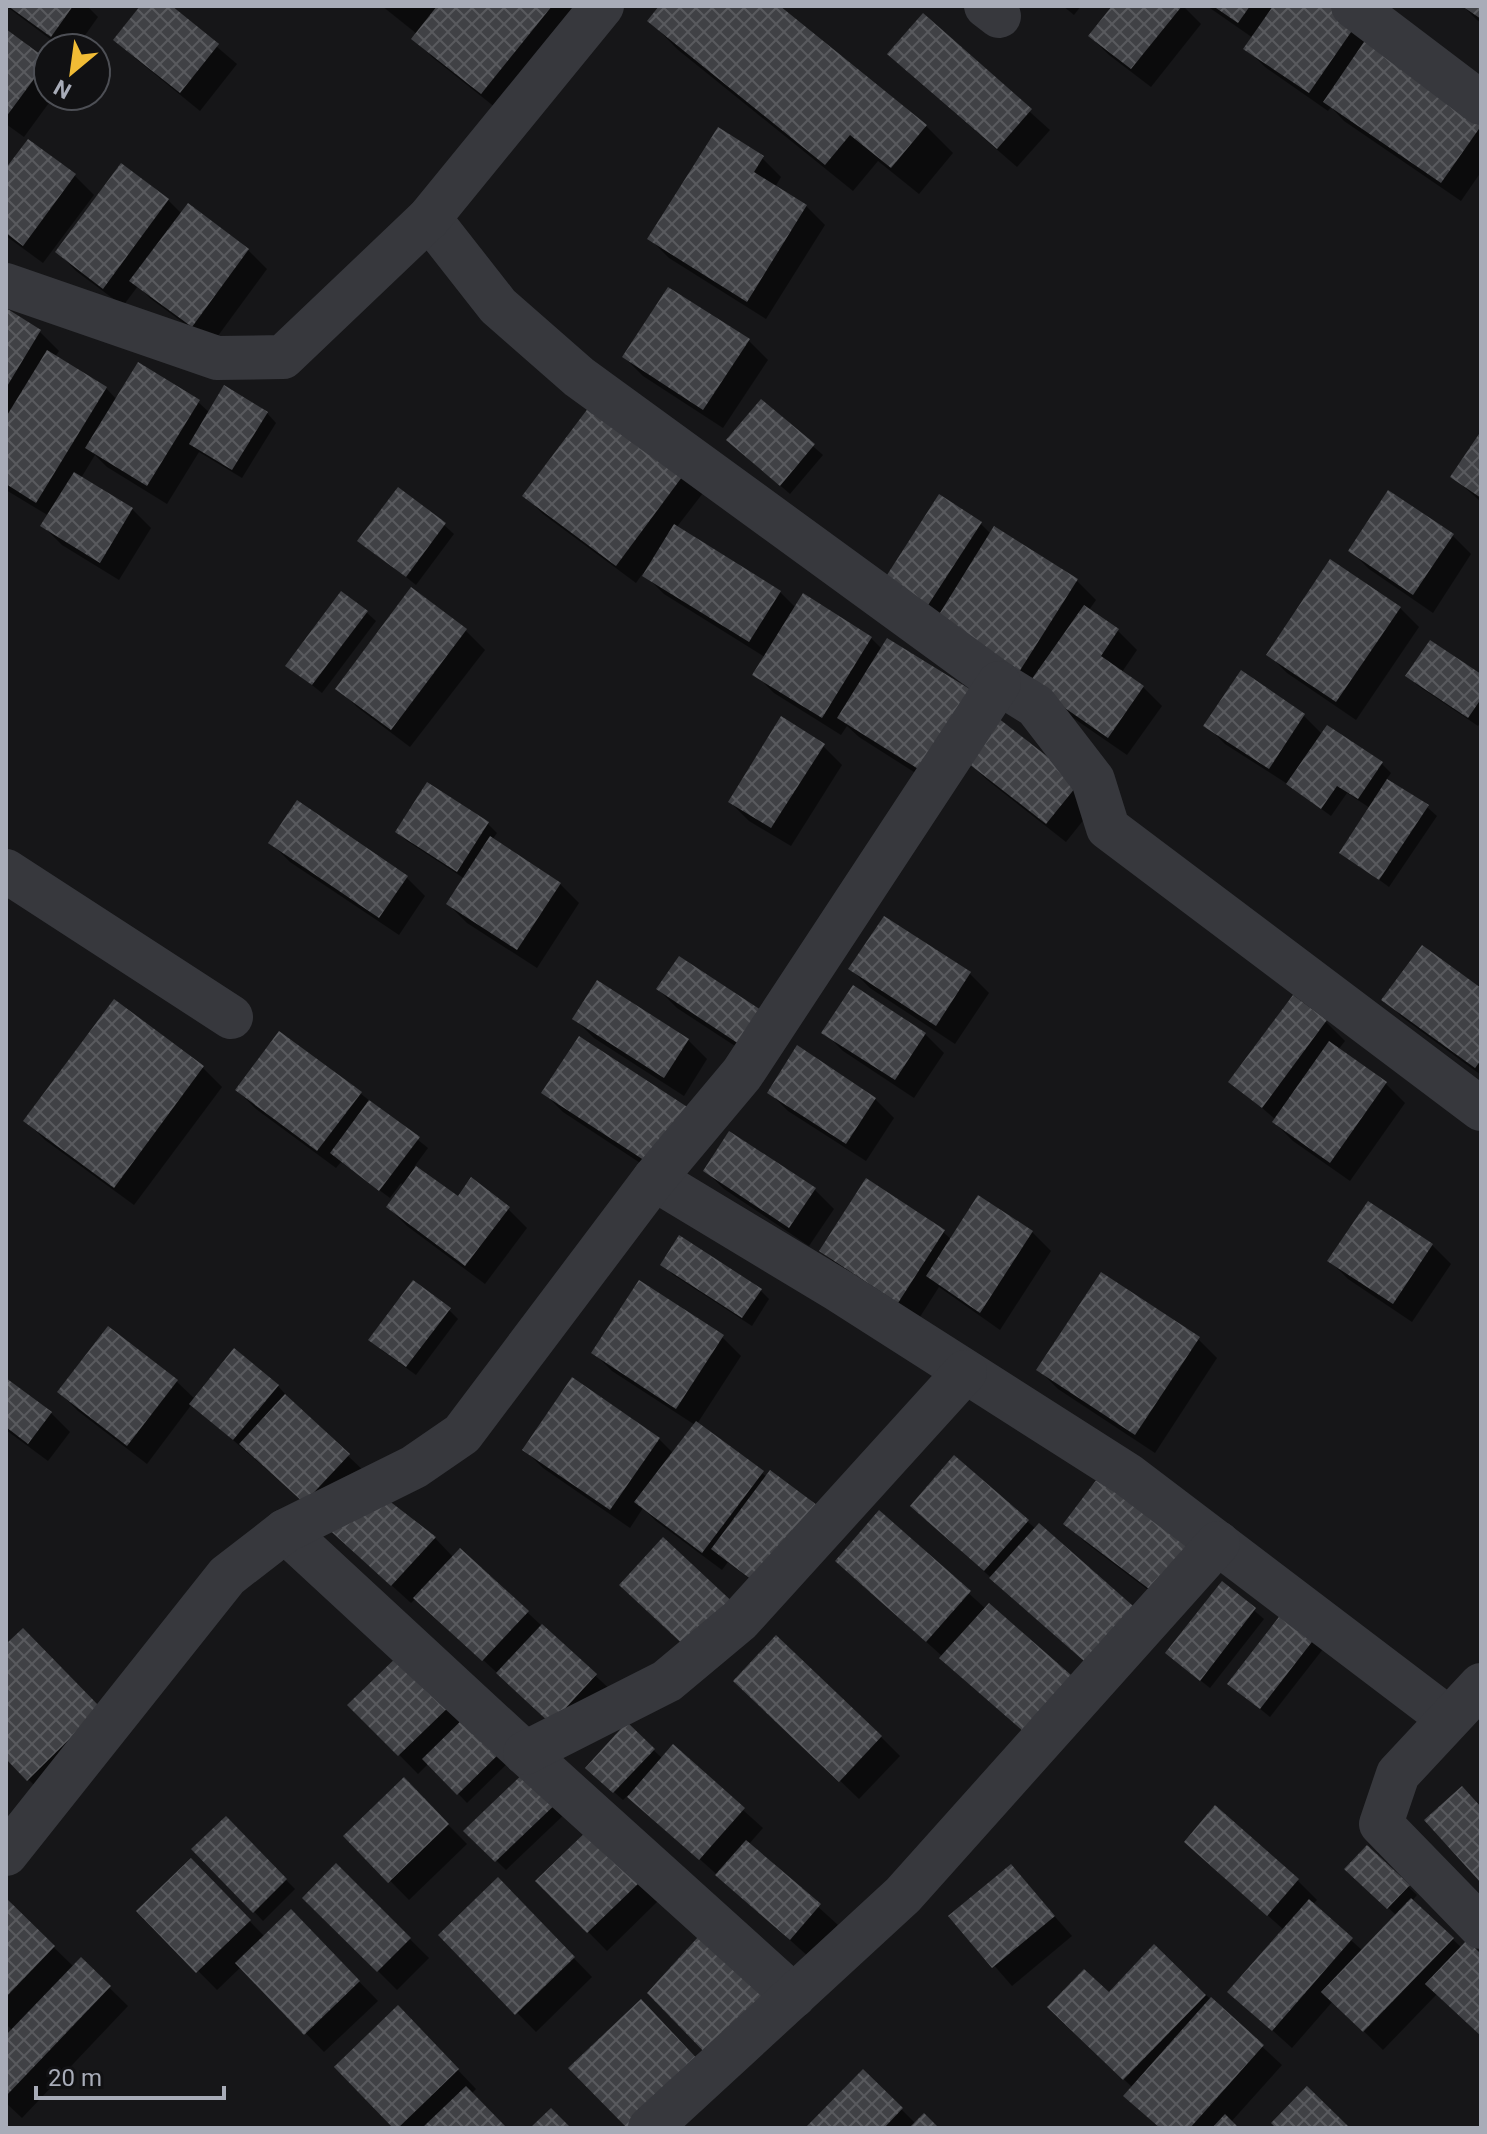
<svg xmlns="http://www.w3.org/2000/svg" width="1487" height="2134" font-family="Roboto,sans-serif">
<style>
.shadow{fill:#0007}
.building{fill:url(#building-cross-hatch)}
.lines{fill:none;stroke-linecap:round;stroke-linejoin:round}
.minor{stroke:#37383d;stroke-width:44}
.tertiary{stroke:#37383d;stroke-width:44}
</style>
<defs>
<pattern id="building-cross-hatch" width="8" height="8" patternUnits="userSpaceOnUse" patternTransform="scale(2)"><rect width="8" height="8" fill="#404145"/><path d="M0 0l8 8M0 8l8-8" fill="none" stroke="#595a5e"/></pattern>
</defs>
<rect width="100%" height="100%" fill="#161618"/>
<g class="shadow">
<polygon points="6,6 87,6 98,17 76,48 62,48"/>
<polygon points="143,6 169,6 237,64 200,111 135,58 116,39"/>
<polygon points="382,6 587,6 501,112 432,57 414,38 417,34"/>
<polygon points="662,6 777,6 926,126 953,153 919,194 878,161 853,191 677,49 650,21"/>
<polygon points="1063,6 1081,6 1074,15"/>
<polygon points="1114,6 1183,6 1201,24 1151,87 1109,55 1090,36"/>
<polygon points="1207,6 1331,6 1481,117 1481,172 1461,201 1344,121 1331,107 1328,111 1265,67 1246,48 1253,38"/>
<polygon points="1463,6 1481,6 1481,23 1477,20"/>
<polygon points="923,16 1050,130 1017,167 909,73"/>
<polygon points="6,32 48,63 48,96 54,96 24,137 6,124"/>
<polygon points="28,142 75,176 94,195 43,263 6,236 6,172"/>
<polygon points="762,158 781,177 775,187 806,206 825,225 766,319 669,258 650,239"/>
<polygon points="168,200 182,214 248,250 267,269 212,344 151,299 138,286 123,306 76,271 58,252"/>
<polygon points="669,289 749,341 768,360 723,428 643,376 624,357"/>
<polygon points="6,311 40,332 59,351 55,357 106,388 117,400 198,402 210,413 267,413 276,423 242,478 199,452 167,504 107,467 95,455 81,478 132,509 151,528 119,580 62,545 43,526 49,516 6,490"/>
<polygon points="761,401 823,455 790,494 738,449"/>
<polygon points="592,406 703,493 676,528 780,592 796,608 871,638 882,649 997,720 1097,803 1066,842 986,779 970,763 950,795 859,737 847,726 841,735 774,693 755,674 765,657 664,594 643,573 636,583 543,514 524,495"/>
<polygon points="1481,435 1481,502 1453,477"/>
<polygon points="981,524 991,534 1077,581 1096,600 1089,610 1118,631 1137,650 1122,672 1143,687 1162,706 1127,755 1050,702 899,608"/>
<polygon points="444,525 454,534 416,585 360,540"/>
<polygon points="1452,535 1471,554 1433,613 1369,569 1350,550"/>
<polygon points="412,590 466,631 485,650 410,747 357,707 338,688"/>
<polygon points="1400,608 1419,627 1356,720 1287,673 1268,654"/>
<polygon points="366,612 376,621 322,693 288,666"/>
<polygon points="1241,673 1304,716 1323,735 1327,728 1382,764 1391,773 1386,780 1427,807 1437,816 1389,887 1341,852 1370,808 1347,793 1331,816 1289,785 1225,744 1206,725"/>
<polygon points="1408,676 1481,677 1481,722 1478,726 1417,685"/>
<polygon points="823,746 842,765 791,846 749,821 730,802"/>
<polygon points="488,824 497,833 492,840 560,884 579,903 537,968 467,923 448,904 465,879 407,841 398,832"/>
<polygon points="271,843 406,877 425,896 399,935 290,862"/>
<polygon points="679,959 767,1067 677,1008 658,989"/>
<polygon points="851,969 970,974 989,993 955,1044 870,988"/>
<polygon points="853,988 925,1034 944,1053 914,1098 843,1051 824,1032"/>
<polygon points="1481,991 1481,1075 1403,1018 1384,999"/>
<polygon points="1293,998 1326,1022 1345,1041 1338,1050 1386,1084 1405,1103 1350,1181 1293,1141 1274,1122 1276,1120 1231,1081"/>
<polygon points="115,1001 203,1068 222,1087 134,1205 45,1140 26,1121"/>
<polygon points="575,1019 688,1040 707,1059 684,1096 594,1038"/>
<polygon points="237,1090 360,1093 428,1148 414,1167 458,1199 508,1209 527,1228 485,1284 407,1226 388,1207 404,1186 401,1183 390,1198 341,1162 336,1168 256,1109"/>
<polygon points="769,1092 875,1099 894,1118 866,1161 788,1111"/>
<polygon points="544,1093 697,1115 675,1186 563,1112"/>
<polygon points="730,1134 815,1190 834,1209 809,1246 724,1189 705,1170"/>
<polygon points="943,1232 952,1240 1032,1232 1051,1251 1000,1330 939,1287 918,1320 840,1269 822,1250"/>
<polygon points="1432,1245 1451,1264 1412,1322 1348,1279 1329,1260"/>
<polygon points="663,1264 760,1290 769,1299 752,1326 672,1274"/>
<polygon points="449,1310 458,1319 416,1375 380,1349"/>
<polygon points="722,1337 741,1356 697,1424 767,1477 781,1604 728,1562 722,1570 656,1521 643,1508 630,1528 543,1468 524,1449 659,1439 674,1454 695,1425 612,1371 593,1352"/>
<polygon points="1198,1339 1217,1358 1155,1453 1058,1389 1039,1370"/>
<polygon points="234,1351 278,1386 287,1396 286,1397 367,1474 324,1520 192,1404 147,1464 78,1411 59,1392 176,1381 195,1399"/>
<polygon points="6,1380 51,1413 70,1432 48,1461 6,1430"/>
<polygon points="954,1458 1036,1529 1112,1686 931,1524"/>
<polygon points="880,1513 986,1609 1051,1755 961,1677 942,1658 943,1657 837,1561"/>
<polygon points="1066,1523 1214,1569 1181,1615 1085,1542"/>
<polygon points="435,1538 453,1557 528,1613 615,1694 571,1741 416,1598 411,1603 346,1544"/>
<polygon points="1222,1583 1264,1619 1210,1688 1177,1662"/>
<polygon points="1283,1616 1323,1649 1270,1717 1230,1684"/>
<polygon points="6,1647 119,1728 47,1798 6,1757"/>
<polygon points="404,1653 514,1757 467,1803 429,1763 418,1774 350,1705"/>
<polygon points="755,1699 881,1737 900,1756 859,1799"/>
<polygon points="627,1725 663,1759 673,1747 763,1828 749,1844 838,1925 810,1958 628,1795 623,1800 597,1777"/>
<polygon points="530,1769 569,1810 506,1870 466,1831"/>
<polygon points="404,1780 467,1844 409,1900 346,1836"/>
<polygon points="1215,1808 1298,1881 1317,1900 1312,1905 1363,1951 1397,1916 1347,1869 1367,1847 1417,1895 1412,1901 1462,1948 1481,1956 1481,2035 1438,1993 1383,2050 1333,2001 1292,2048 1230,1992 1284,1930 1186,1842"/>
<polygon points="226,1819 295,1889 263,1921 194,1849"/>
<polygon points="610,1848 659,1900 607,1951 538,1881"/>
<polygon points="191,1861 265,1937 291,1912 378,2001 324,2052 241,1967 217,1990 139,1911"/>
<polygon points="336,1866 429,1958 397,1990 305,1898"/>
<polygon points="1011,1867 1072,1936 1012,1986 951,1916"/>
<polygon points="498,1880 592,1977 536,2032 441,1935"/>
<polygon points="6,1901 74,1967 81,1960 128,2006 22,2118 6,2103 6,2038 13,2031 6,2024"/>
<polygon points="1154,1947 1282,2065 1231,2122 1237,2128 1160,2128 1133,2088 1069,2026 1109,1994"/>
<polygon points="417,2027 476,2089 471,2094 505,2128 395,2128"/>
<polygon points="863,2071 916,2124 936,2128 808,2128"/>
</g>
<g class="building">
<polygon points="8,6 73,6 51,37"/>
<polygon points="140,6 172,6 219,44 180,93 113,40"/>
<polygon points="437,6 552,6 481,94 411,39"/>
<polygon points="659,6 780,6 927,125 891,168 850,135 825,165 647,21"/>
<polygon points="1112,6 1182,6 1131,69 1088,36"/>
<polygon points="1213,6 1250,6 1238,23"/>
<polygon points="1273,6 1334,6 1358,22 1309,93 1243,49"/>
<polygon points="1462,6 1481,6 1481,19"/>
<polygon points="923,13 1032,109 997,149 887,54"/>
<polygon points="6,29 48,60 6,117"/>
<polygon points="1368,36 1481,114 1481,126 1441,183 1323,102"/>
<polygon points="718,127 764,156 754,172 807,205 747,302 647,239"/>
<polygon points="28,139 76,174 23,246 6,233 6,168"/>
<polygon points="121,163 169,199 103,289 55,252"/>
<polygon points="188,203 249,249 192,327 129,281"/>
<polygon points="668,287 750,339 703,410 622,357"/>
<polygon points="6,308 41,330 6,388"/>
<polygon points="47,350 107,387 36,503 6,484 6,417"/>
<polygon points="138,362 200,400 147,486 85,448"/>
<polygon points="224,385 268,412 232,470 189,444"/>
<polygon points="761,399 815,444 780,486 726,440"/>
<polygon points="592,403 685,473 616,566 522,496"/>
<polygon points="1481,431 1481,498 1450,477"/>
<polygon points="74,472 133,508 100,563 40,526"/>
<polygon points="398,487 446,523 406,577 357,541"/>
<polygon points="1388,490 1454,534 1413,595 1348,551"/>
<polygon points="939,494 982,522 921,616 878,589"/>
<polygon points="674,524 781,591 749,642 642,576"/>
<polygon points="994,526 1078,579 1014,680 930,629"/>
<polygon points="1330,559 1401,607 1336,702 1266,655"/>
<polygon points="411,587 467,629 391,730 335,689"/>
<polygon points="341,591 368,611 312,685 285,666"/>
<polygon points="803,593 872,637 822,718 752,675"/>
<polygon points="1084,605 1119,629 1101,656 1144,686 1108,738 1029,683"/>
<polygon points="887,638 981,696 931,777 837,718"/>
<polygon points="1430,640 1481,674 1481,699 1468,718 1405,676"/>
<polygon points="1241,670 1305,714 1269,769 1203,726"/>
<polygon points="781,716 825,744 771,828 728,802"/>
<polygon points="998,718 1080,782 1046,824 964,760"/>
<polygon points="1327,725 1383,762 1358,799 1337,786 1321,809 1286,784"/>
<polygon points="1387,779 1429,805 1379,880 1339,853"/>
<polygon points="427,782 489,822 457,872 395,832"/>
<polygon points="297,800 408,876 379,918 268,843"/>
<polygon points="490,836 561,883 517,950 446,904"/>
<polygon points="884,916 971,972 936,1026 848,969"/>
<polygon points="1422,945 1481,988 1481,1060 1475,1068 1381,1000"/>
<polygon points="679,956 770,1016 748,1050 656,989"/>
<polygon points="597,980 689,1039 664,1078 572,1019"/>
<polygon points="853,985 926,1033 895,1080 821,1033"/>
<polygon points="1293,995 1327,1020 1262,1108 1228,1082"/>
<polygon points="114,999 204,1066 114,1188 23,1121"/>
<polygon points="279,1031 362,1092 317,1151 235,1090"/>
<polygon points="579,1036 698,1114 656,1168 541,1093"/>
<polygon points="1329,1041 1387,1082 1330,1163 1272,1122"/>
<polygon points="797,1045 876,1098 846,1144 767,1093"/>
<polygon points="369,1100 420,1137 379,1191 330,1153"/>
<polygon points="729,1131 816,1188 789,1228 703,1171"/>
<polygon points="416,1166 458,1196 471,1177 510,1207 465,1266 386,1207"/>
<polygon points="866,1178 945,1230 898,1303 819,1251"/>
<polygon points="978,1195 1033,1231 980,1313 926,1276"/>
<polygon points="1368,1201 1433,1244 1393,1304 1327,1261"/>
<polygon points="679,1235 762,1289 742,1318 660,1265"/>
<polygon points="1101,1272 1200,1337 1135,1435 1036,1370"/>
<polygon points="413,1280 451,1308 406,1367 368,1340"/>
<polygon points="639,1280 724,1335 676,1409 591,1353"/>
<polygon points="108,1326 178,1380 127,1446 57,1392"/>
<polygon points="234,1348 279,1385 233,1440 189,1404"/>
<polygon points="572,1377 660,1438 610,1510 522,1450"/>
<polygon points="6,1378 52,1412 28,1444 6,1427"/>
<polygon points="285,1394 350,1454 304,1503 239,1444"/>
<polygon points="696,1421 764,1471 702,1553 634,1502"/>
<polygon points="954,1455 1029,1520 984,1571 910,1506"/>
<polygon points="770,1470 825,1511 761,1587 711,1549"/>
<polygon points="1100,1475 1197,1549 1161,1598 1063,1524"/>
<polygon points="379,1493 436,1537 391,1586 324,1525"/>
<polygon points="879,1510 971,1591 926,1642 835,1561"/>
<polygon points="1039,1523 1141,1613 1092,1668 989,1578"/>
<polygon points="663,1537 739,1608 689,1650 619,1585"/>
<polygon points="460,1548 529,1611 482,1661 413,1598"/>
<polygon points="1222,1581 1256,1608 1200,1681 1165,1653"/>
<polygon points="989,1603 1079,1682 1031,1738 939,1658"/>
<polygon points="1282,1613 1315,1638 1260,1709 1227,1684"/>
<polygon points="542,1624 597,1674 551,1724 496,1673"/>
<polygon points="23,1628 101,1708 27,1781 6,1759 6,1644"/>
<polygon points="776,1635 882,1736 839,1782 733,1681"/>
<polygon points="404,1650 455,1701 398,1756 347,1705"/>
<polygon points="471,1711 506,1747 457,1795 422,1759"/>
<polygon points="627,1722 655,1749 613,1793 585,1768"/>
<polygon points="673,1744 745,1808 699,1860 627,1797"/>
<polygon points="530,1767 561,1799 495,1862 463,1831"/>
<polygon points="404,1777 449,1824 388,1883 343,1836"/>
<polygon points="1462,1786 1481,1807 1481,1883 1424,1820"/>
<polygon points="1215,1805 1299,1879 1267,1916 1184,1842"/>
<polygon points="226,1816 287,1879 253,1913 191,1849"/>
<polygon points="591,1827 642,1880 587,1933 535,1881"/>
<polygon points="746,1840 821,1904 790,1940 715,1875"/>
<polygon points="1367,1845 1410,1885 1387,1909 1344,1869"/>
<polygon points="191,1858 251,1920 196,1973 136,1911"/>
<polygon points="336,1863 411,1938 377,1972 302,1898"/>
<polygon points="1011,1864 1055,1916 992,1968 948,1916"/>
<polygon points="498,1877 575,1957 515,2015 438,1935"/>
<polygon points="6,1898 55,1946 6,1997"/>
<polygon points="1411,1898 1454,1938 1363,2032 1321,1992"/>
<polygon points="1309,1899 1353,1938 1272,2031 1227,1992"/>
<polygon points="291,1909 360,1981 304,2035 235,1963"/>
<polygon points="709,1925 776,1989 712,2060 647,1993"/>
<polygon points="1467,1940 1481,1954 1481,2036 1425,1984"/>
<polygon points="1154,1944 1206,1995 1123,2080 1047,2007 1084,1969 1109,1992"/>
<polygon points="81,1957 111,1986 6,2096 6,2035"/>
<polygon points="1211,1997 1264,2045 1190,2128 1160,2128 1123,2096"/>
<polygon points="641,1999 702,2064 635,2128 627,2128 568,2068"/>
<polygon points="398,2005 459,2069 398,2128 393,2128 334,2067"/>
<polygon points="863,2069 903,2108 884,2128 805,2128"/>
<polygon points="466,2086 507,2128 422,2128"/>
<polygon points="1307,2086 1350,2128 1276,2128 1271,2123"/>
<polygon points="551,2108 571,2128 530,2128"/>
<polygon points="924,2113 939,2128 909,2128"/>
<polygon points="1225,2114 1239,2128 1212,2128"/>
</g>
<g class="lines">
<g class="minor">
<polyline points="986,6 999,16"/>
<polyline points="1353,6 1481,103"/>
<polyline points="429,218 498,306 579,377 999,683 1036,706 1093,780 1108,828 1481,1109"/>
<polyline points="6,871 231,1017"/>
<polyline points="654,1179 838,1290 1128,1475 1448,1718"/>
<polyline points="285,1531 525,1753 794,1996"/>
<polyline points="1481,1685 1398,1774 1381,1824 1481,1927"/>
<polyline points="525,1753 667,1681 740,1620 965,1372"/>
<polyline points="6,1854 227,1576 285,1531 414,1467 462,1434 654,1179 742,1074 999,683"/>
<polyline points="650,2128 903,1895 1218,1543"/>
</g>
<polyline class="tertiary" points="6,285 217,358 283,357 429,218 602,6"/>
</g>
<rect width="1487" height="2134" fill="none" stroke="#a8acb8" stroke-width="16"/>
<g transform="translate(72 72) rotate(209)"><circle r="38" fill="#111113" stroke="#4d4f55" stroke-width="2"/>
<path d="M0-6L14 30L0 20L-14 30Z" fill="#f1bc35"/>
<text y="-12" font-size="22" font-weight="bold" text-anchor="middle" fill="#a8acb8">N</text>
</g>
<path d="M36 2086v12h188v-12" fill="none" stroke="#a8acb8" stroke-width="4"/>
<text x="48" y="2086" font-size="24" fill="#a8acb8" stroke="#111113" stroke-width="6" paint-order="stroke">20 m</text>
</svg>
